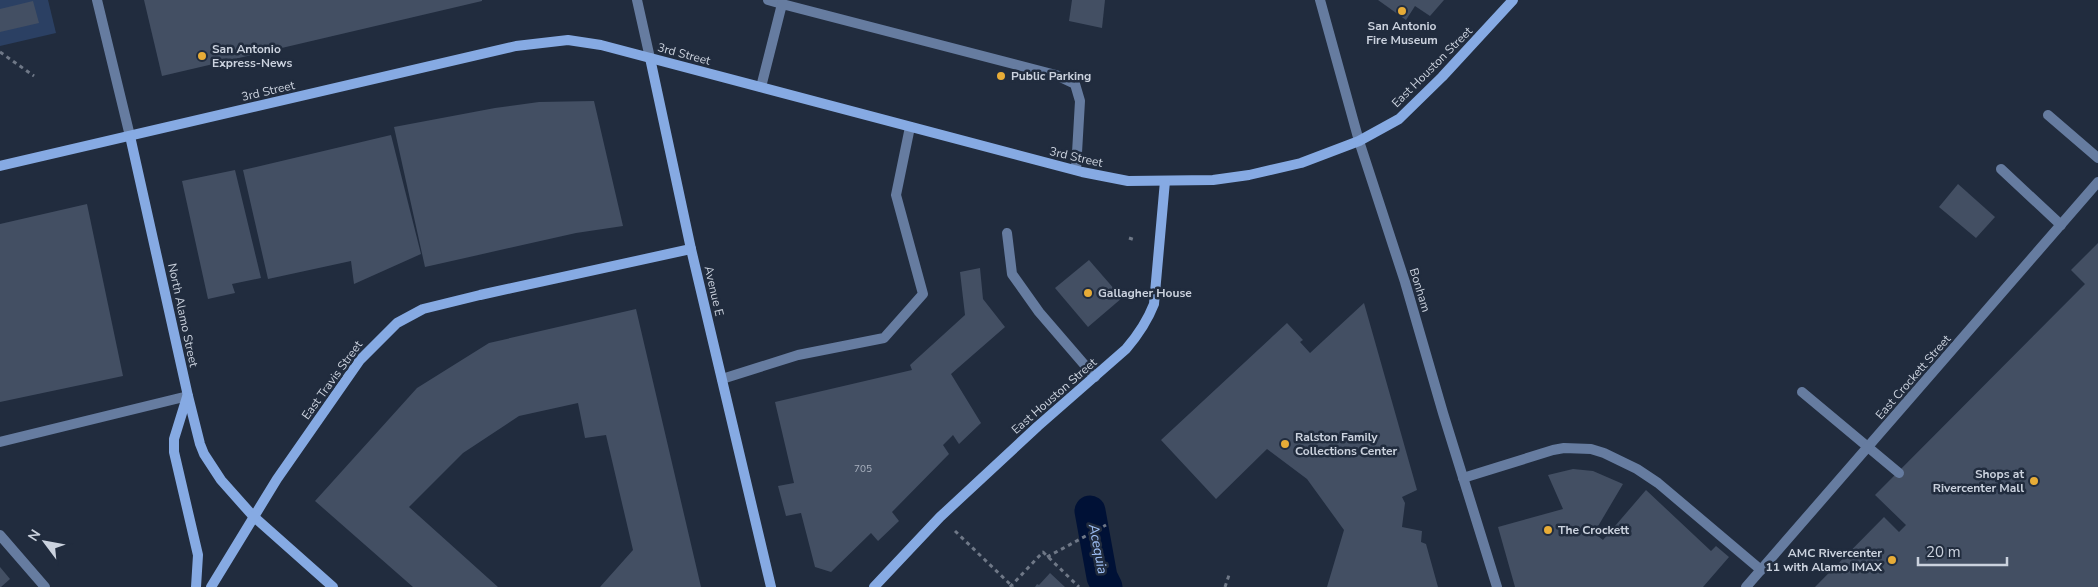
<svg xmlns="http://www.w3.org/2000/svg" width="2098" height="587" font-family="'Nunito Sans',sans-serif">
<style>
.green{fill:#2b4063}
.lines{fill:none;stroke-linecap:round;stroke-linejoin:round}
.canal{stroke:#001136;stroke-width:31}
.building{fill:#434f63}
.path{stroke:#6f7887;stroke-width:3;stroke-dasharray:4 4;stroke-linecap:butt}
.service{stroke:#667ca0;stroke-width:10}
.tertiary{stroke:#667ca0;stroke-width:10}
.secondary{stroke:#86aae3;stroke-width:10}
.poi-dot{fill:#e7ac37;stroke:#212c3e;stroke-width:2}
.labels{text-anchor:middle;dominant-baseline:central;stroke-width:5;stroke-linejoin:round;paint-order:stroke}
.number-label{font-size:10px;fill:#a9b1bf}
.poi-label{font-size:12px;font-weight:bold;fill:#cbd2de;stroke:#212c3e;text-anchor:start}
.street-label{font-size:12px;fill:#cbd2de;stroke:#212c3e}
.water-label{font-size:14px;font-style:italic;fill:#a0c1f7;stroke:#212c3e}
</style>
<rect width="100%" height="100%" fill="#212c3e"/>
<polygon class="green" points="0,0 48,0 56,33 0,46"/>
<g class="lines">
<polyline class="canal" points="1090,511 1102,577 1107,587"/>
</g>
<g class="building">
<polygon points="144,0 482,0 482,1 162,76"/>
<polygon points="1072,0 1105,0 1102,28 1069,21"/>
<polygon points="1378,0 1444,0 1430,16 1415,6 1406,20"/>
<polygon points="33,1 39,23 0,32 0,9"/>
<polygon points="594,101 623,226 576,233 425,267 394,127 495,108 539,102"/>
<polygon points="391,135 421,254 354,284 351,261 268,279 243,170"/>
<polygon points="235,170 261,278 232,284 235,293 208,299 182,181"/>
<polygon points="1958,184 1995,217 1976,238 1939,207"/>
<polygon points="87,204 123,376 0,402 0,224"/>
<polygon points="2098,243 2098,587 1815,587 1884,517 1899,532 1906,525 1875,495 2085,284 2071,270"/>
<polygon points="1089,260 1122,298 1088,327 1055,288"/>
<polygon points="980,268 983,299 1005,327 951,374 981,423 959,444 953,435 943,445 949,454 892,512 899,521 878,541 871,533 831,572 815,567 801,513 786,516 778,486 794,483 775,402 912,370 910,365 965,315 960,272"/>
<polygon points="1364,303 1417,490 1402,497 1405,503 1402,527 1422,531 1421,542 1426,544 1438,587 1327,587 1344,530 1307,479 1267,449 1216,499 1161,440 1287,323 1303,340 1300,342 1310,353"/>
<polygon points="636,309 701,587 600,587 633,550 606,435 585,438 578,403 519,416 463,453 409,507 498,587 413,587 315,501 417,388 489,343"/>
<polygon points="1573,469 1593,471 1623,484 1594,533 1603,540 1646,490 1711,551 1716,546 1729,557 1703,587 1515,587 1498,527 1563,509 1548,475"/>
<polygon points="0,567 10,579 1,587 0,587"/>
<polygon points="1050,573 1065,587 1035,587 1037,584 1039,585"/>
</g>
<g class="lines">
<g class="path">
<polyline points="0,52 34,76"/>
<polyline points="1129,238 1135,240"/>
<polyline points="955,531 1013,587"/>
<polyline points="1047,557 1106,525"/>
<polyline points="1010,587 1043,552 1079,587"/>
<polyline points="1225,587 1230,572"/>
</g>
<g class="service">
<polyline points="768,0 782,4"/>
<polyline points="761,87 782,4 1056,75 1075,84 1080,101 1076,170"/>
<polyline points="2048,115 2098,158"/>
<polyline points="2001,169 2061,225"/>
<polyline points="1007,233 1012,274 1039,312 1095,377"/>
<polyline points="722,379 798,355 884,338 923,294 896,195 910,127"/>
<polyline points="1802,392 1899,473"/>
<polyline points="0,442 188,396"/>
<polyline points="1463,478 1553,450 1564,448 1591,449 1604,453 1637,469 1658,483 1761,570"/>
<polyline points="0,535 45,587"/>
</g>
<g class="tertiary">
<polyline points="97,0 130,136"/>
<polyline points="637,0 650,58"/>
<polyline points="1320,0 1359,141 1405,282 1443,413 1497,587"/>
<polyline points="1746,587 2098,182"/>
</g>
<g class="secondary">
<polyline points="650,58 691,249 771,587"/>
<polyline points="130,136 188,396 200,444 204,454 221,480 253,516 333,587"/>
<polyline points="0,166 516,46 568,40 601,45 1082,172 1128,181 1213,180 1249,175 1301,163 1359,141 1399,119 1442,77 1513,0"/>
<polyline points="187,397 174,439 174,452 198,555 196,587"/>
<polyline points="211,587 277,479 360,360 397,323 423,309 480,295 691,249"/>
<path d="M 874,587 L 940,517 L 1038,426 L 1126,349 C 1138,335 1147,322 1154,304 L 1165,181"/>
</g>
</g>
<g class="poi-dot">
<circle cx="1402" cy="11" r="5"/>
<circle cx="202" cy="56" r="5"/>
<circle cx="1001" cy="76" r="5"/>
<circle cx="1088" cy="293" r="5"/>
<circle cx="1285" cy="444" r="5"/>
<circle cx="2034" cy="481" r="5"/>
<circle cx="1548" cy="530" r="5"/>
<circle cx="1892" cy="560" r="5"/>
</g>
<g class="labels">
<g class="number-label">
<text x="863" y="469">705</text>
</g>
<g class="poi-label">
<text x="1402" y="26" text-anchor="middle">San Antonio<tspan x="1402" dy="14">Fire Museum</tspan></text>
<text x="212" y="49">San Antonio<tspan x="212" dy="14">Express-News</tspan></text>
<text x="1011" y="76">Public Parking</text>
<text x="1098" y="293">Gallagher House</text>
<text x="1295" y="437">Ralston Family<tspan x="1295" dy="14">Collections Center</tspan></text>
<text x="2024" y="474" text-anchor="end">Shops at<tspan x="2024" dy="14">Rivercenter Mall</tspan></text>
<text x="1558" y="530">The Crockett</text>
<text x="1882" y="553" text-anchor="end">AMC Rivercenter<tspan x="1882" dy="14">11 with Alamo IMAX</tspan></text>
</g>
<g class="street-label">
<text transform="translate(684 54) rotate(15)">3rd Street</text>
<text transform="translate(1432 67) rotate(-45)">East Houston Street</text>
<text transform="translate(268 91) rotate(-13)">3rd Street</text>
<text transform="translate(1076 157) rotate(13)">3rd Street</text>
<text transform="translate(1420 290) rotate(73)">Bonham</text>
<text transform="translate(714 291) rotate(77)">Avenue E</text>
<text transform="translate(183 315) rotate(78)">North Alamo Street</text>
<text transform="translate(1913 377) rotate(-49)">East Crockett Street</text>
<text transform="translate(332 380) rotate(-54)">East Travis Street</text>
<text transform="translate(1054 396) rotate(-41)">East Houston Street</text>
</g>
<g class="water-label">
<text transform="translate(1098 549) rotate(79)">Acequia</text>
</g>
</g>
<g transform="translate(45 542) rotate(302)" stroke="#212c3e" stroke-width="4" paint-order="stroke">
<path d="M0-4L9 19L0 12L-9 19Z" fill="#cbd2de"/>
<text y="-8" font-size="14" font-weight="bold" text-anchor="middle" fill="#cbd2de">N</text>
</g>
<path d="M1918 557v8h89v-8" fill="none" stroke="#cbd2de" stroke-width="2.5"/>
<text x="1926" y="557" font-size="15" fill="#cbd2de" stroke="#212c3e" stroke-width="4" paint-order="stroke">20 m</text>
</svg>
